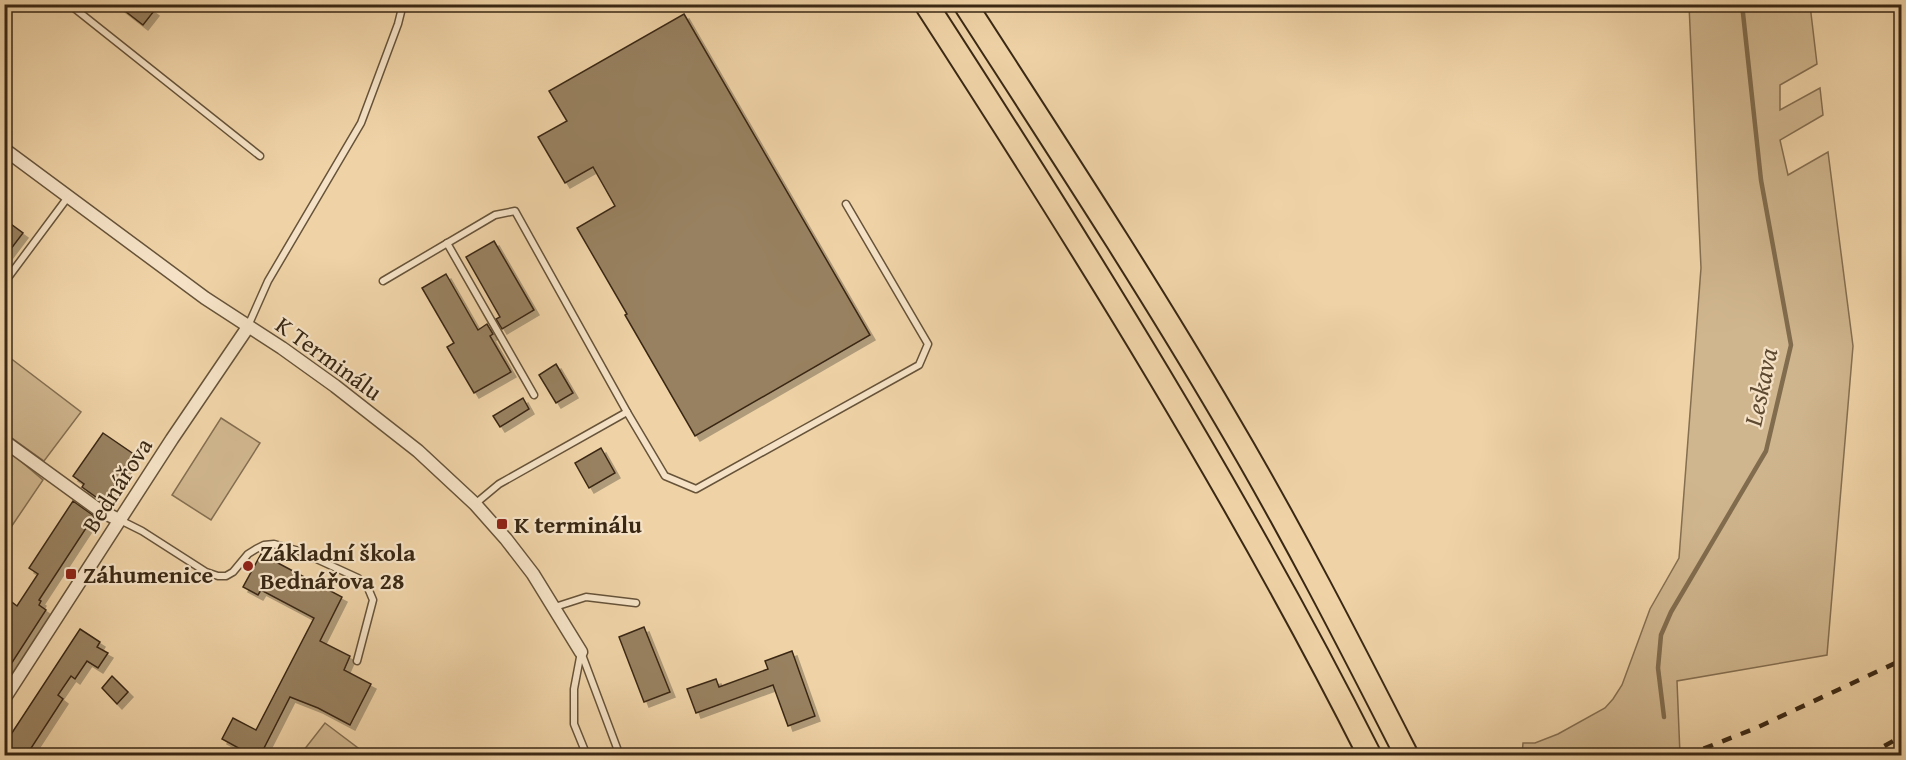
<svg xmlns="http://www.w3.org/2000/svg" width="1906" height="760" font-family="'Gentium Book Plus',serif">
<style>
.green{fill:#d0b68e;stroke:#856f51;stroke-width:1.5}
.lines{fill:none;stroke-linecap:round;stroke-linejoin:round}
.stream{stroke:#816c4e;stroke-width:4.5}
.building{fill:#988160;stroke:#3a2814;stroke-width:1.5;filter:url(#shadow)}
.lane-casing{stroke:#675339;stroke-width:9}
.street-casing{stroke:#675339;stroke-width:15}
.highway-casing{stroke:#3a2814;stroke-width:26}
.lane{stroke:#f5e2c6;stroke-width:6}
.street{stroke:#f5e2c6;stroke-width:12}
.highway{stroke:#efd3a7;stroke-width:22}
.rail{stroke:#3a2814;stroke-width:4.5;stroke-dasharray:10 10;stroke-linecap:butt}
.poi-dot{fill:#8f2418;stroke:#f5e2c6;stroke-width:2}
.labels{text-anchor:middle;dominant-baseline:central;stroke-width:4.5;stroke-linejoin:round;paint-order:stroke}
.street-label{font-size:24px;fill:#3a2814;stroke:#f5e2c6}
.poi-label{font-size:24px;font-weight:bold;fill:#3a2814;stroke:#f5e2c6;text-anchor:start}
.water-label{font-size:26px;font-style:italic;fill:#5e4a31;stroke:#f5e2c6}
</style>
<defs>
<filter id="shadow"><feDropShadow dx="5" dy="5" stdDeviation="0" flood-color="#0004"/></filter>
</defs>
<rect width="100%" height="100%" fill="#efd3a7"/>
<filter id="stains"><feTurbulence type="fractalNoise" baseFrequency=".00333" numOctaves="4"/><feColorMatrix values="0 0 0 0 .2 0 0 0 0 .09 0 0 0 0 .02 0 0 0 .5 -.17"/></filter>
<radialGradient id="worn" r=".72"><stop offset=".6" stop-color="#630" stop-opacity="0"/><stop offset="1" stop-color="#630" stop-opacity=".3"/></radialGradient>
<g class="green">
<polygon points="1689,5 1810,5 1817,64 1780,85 1780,110 1820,88 1823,115 1780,140 1788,175 1828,152 1853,346 1827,655 1677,681 1680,755 1522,755 1523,743 1535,743 1558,734 1605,708 1613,699 1622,685 1650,609 1679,558 1701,268"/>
<polygon points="5,354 81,412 44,461 5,433"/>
<polygon points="221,418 260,443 211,520 172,495"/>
<polygon points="5,448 43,480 5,536"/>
<polygon points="325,723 362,751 359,755 300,755"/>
</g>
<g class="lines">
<polyline class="stream" points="1664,717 1658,668 1661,635 1671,612 1766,451 1791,345 1761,180 1742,4"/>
</g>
<g class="building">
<polygon points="116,4 145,4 154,11 143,25"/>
<polygon points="684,14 870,335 695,436 625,315 627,314 577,228 615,206 593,167 565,183 538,137 567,121 549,91"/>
<polygon points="4,219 23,233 4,258"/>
<polygon points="494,241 534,310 502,329 496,319 500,317 466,257"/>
<polygon points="446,274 478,330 487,324 493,334 490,336 511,372 474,393 447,347 454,343 422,288"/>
<polygon points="556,364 573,393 556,403 539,375"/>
<polygon points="523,398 529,409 500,427 493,416"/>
<polygon points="103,433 135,455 103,502 82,487 84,484 73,476"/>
<polygon points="601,448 615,473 589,488 575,463"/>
<polygon points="73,501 94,516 39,600 41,601 39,605 46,610 4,675 4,596 17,606 38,574 29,568"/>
<polygon points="261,554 342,597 320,641 350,656 344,670 371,684 350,725 318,708 290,697 260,756 253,756 222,739 233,718 256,730 314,618 261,590 258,595 243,587"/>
<polygon points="644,627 670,692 644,702 619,637"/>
<polygon points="80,629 100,642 97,647 108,653 98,668 87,661 75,679 71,676 58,695 63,699 26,756 4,756 4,745"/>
<polygon points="792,651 815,716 788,726 773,685 696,713 687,689 716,679 719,687 768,669 765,661"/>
<polygon points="112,676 128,692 117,704 102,688"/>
</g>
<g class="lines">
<g class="lane-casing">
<g id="lane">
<polyline points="69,4 260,156"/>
<polyline points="447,243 534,395"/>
<polyline points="383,281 495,215 515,211 627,412 499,484 475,504"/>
<polyline points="4,283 68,197"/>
<polyline points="248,326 268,281 361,123 398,24 403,4"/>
<polyline points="627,412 665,476 696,489 919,365 928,344 846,204"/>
<polyline points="120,520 142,531 206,572 218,576 226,576 233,572 248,554 256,549 264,545 274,544 299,551 358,578 368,588 373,600 357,661"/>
<polyline points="555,607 586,597 636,603"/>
<polyline points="581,652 620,756"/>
<polyline points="581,652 574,689 574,724 587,756"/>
</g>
</g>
<g class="street-casing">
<g id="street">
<polyline points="4,149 205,298 282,348 335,386 418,451 475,504 506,539 533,574 581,652"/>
<polyline points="4,441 99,510 119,520"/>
<polyline points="4,699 172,439 248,327"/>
</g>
</g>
<g class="highway-casing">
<g id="highway">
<path d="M 926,4 C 1084,248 1239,496 1370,756"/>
<path d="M 965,4 C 1054,142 1144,279 1226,419 C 1291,529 1349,642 1407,756"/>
</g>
</g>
<use href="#lane" class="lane"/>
<use href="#street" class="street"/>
<use href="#highway" class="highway"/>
<g class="rail">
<polyline points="1685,756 1756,728 1902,660"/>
<polyline points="1867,756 1902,736"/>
<polyline points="1895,756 1902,751"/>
</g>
</g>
<g class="poi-dot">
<rect x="496" y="518" width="12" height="12" rx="3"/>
<circle cx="248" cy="566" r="6"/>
<rect x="65" y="568" width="12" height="12" rx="3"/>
</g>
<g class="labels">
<g class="street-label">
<text transform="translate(329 358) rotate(36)">K Terminálu</text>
<text transform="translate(117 485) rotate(-57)">Bednářova</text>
</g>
<g class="poi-label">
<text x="514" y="524">K terminálu</text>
<text x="260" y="552">Základní škola<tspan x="260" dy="28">Bednářova 28</tspan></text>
<text x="83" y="574">Záhumenice</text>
</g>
<g class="water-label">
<text transform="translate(1760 387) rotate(-78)">Leskava</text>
</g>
</g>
<rect width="1906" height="760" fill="none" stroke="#efd3a7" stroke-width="24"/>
<rect x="6" y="6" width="1894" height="748" fill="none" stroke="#3a2814" stroke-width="3"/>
<rect x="12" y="12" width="1882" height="736" fill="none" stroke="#3a2814" stroke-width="1.5"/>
<rect width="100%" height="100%" filter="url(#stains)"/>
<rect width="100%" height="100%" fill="url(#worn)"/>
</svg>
